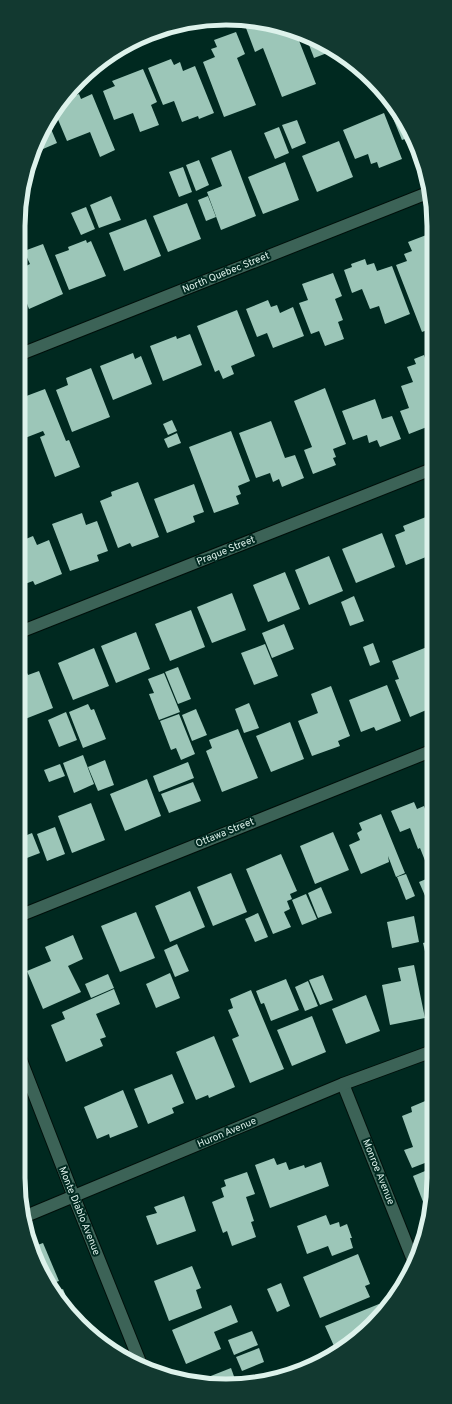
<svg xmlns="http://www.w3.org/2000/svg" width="452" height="1404" font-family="Overpass,sans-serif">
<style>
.building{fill:#9cc6b8}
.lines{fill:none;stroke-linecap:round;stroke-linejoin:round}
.minor-casing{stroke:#000f0a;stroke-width:14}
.minor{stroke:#3c6357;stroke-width:12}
.labels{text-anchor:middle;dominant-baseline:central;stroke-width:4;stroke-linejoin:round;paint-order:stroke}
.street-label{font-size:10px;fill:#ddf2eb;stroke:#002920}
.rim{fill:none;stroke:#ddf2eb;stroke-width:5}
</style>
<rect width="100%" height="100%" fill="#002920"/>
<g class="building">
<polygon points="260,22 270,23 271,26 275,25 278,26 280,32 287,29 296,33 316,84 282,97 263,48 255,52 246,28"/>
<polygon points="236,32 245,54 237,58 256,105 224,117 203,62 215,57 211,49 217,47 214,40"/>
<polygon points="306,37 330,46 335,50 314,58"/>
<polygon points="171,59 174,65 180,62 183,71 195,66 214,113 199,119 198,116 182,122 174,101 163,105 148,68"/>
<polygon points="143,69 157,102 151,105 159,125 140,132 133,113 114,120 103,91 115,86 112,81"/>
<polygon points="79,94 81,99 92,94 115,150 100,157 90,132 67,141 54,110 63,101"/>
<polygon points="396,109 413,134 413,136 402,140 390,111"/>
<polygon points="384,113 402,159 379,168 377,162 371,164 368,154 355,159 343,130"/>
<polygon points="297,120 306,143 292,149 282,125"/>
<polygon points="48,122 57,143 36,152 47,126"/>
<polygon points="279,127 289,153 275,159 264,133"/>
<polygon points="339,141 353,177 317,192 302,156"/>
<polygon points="231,150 256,216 221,230 207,192 222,186 211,158"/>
<polygon points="199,160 209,185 196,191 186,165"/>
<polygon points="285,162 299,200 263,214 248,177"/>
<polygon points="183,167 192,192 179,197 169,172"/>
<polygon points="111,196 121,220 99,228 90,205"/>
<polygon points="208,196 216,217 206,221 198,200"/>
<polygon points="187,203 201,239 168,252 153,216"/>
<polygon points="86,207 95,229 81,235 71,213"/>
<polygon points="146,219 161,256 124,271 109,233"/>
<polygon points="429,234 432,242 432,283 426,286 432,300 432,304 429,305 432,313 432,328 422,332 396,265 407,261 404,254 412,251 408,242"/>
<polygon points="86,240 87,243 91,241 106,276 69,290 55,255 69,250 68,247"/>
<polygon points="43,244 63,294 29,309 22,290 22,268 30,264 24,251"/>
<polygon points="365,259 367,265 374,263 377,271 392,266 410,314 385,324 379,306 370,309 362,289 352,293 344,270 352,267 351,264"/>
<polygon points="333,273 342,296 335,299 343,320 338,322 344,339 325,346 319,331 311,334 299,303 308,300 302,284"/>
<polygon points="268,300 271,307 277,305 280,313 293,307 304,336 273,348 267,333 257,337 246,309"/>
<polygon points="237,310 255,356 231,366 234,374 223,379 219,370 215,372 197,326"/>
<polygon points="190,334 202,365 163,381 150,346 176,336 177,339"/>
<polygon points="133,353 135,359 141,356 152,384 113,400 100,366"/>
<polygon points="424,355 432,377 432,425 409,434 400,411 409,408 401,386 413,382 407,367 416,364 414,359"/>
<polygon points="91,368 110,417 72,432 56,390 68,385 66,378"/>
<polygon points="325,388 346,444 333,449 336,457 333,458 336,465 313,474 304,450 312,447 294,401"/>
<polygon points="45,389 66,441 69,440 80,467 55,477 40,437 45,435 43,431 25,438 21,428 21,398"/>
<polygon points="375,399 382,419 392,416 401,439 380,447 377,440 369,443 367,435 353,440 342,411"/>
<polygon points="172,420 177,431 168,435 163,424"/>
<polygon points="271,421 285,458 295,455 304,478 282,487 279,479 273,482 270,473 256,478 239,433"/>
<polygon points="231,431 250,481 238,486 241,494 236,496 239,504 214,513 189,447"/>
<polygon points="177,433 181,443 168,448 164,439"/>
<polygon points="138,482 159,537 132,547 130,543 118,548 100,501 112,496 111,492"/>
<polygon points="194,484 204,512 193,516 195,522 167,533 154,499"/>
<polygon points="82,513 86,525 97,521 108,551 97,555 99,561 70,571 52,524"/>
<polygon points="431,515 431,555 406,565 395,535 405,531 403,526"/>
<polygon points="382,533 395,567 356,583 342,549"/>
<polygon points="33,536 37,545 49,540 62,574 35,585 33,581 22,585 20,582 21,541"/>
<polygon points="329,556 343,591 309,605 295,570"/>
<polygon points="285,572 300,609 268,622 253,585"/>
<polygon points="232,593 246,630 212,643 197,607"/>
<polygon points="354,596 364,621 350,626 341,602"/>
<polygon points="191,610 205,647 170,661 155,624"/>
<polygon points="284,624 294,649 272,658 262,633"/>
<polygon points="136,632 150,669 116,683 101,646"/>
<polygon points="373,643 380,662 370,666 363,647"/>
<polygon points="265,644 278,676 254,685 241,653"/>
<polygon points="427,647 431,657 431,708 410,717 395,680 399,679 392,661"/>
<polygon points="94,648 109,686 73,700 58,663"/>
<polygon points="178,667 191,699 178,704 165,672"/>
<polygon points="39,671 53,708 20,721 20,676 27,673 28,675"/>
<polygon points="164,673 180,712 159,720 149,694 154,693 148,679"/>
<polygon points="387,685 401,721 376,731 374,727 361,732 349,700"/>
<polygon points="331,686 350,736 338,741 340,746 312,756 298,721 318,713 311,694"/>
<polygon points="249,703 259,728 244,733 235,709"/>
<polygon points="88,704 91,710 94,709 106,739 83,748 69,712"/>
<polygon points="196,709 207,735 192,741 182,715"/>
<polygon points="66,712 77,740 59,747 48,720"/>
<polygon points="179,714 195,754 181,760 176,748 171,750 160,721"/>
<polygon points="290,722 304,759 271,772 256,736"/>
<polygon points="238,729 258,778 222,792 206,751 212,748 209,740"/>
<polygon points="83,755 94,784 74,793 63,763"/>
<polygon points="105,760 114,785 98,791 88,767"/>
<polygon points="188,762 194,778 159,792 153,776"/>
<polygon points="60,764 65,776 49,782 44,770"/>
<polygon points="147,779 161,816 125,831 110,794"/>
<polygon points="193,782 201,801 169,813 161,794"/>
<polygon points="414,802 417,809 424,806 427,814 431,812 431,867 428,868 420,848 418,849 410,828 400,832 391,811"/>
<polygon points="91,803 105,840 72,853 58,816"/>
<polygon points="381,814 405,873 396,877 388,856 389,862 361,874 349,845 360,840 357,833 362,830 359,823"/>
<polygon points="20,815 27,835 32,833 40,853 19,861"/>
<polygon points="55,827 65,854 47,861 37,834"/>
<polygon points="333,832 349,870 315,884 300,846"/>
<polygon points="281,854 297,891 290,894 292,899 287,901 290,909 284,912 291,927 273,934 246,869"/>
<polygon points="231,873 247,912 213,926 197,887"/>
<polygon points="406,874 415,896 406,900 397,877"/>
<polygon points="431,877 431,896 426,898 419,882"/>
<polygon points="321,887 332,913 318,918 308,893"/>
<polygon points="190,891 205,927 170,942 155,906"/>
<polygon points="306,894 317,919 302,925 292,900"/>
<polygon points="136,912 155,958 120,972 101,926"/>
<polygon points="258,913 268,937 255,942 245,919"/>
<polygon points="414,916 419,942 392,948 387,922"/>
<polygon points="73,935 83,959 68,966 81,992 43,1009 27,971 51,961 45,947"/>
<polygon points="431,941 431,968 429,968 423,943"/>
<polygon points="177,944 189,971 175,977 164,950"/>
<polygon points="414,965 425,1018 390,1025 382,985 401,981 398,968"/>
<polygon points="170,973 180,998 156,1008 146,984"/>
<polygon points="108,974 114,988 91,998 85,984"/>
<polygon points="323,975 333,1000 320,1005 309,980"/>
<polygon points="286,979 299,1010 271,1021 264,1003 261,1004 256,991"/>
<polygon points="308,981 318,1006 305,1011 295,987"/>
<polygon points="114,989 120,1004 96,1014 106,1037 100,1039 103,1046 66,1062 51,1025 65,1019 62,1012"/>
<polygon points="251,990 284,1069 250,1083 232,1039 239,1036 228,1010 233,1008 230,999"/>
<polygon points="366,995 380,1031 346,1044 332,1009"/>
<polygon points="312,1016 326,1052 292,1066 277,1030"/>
<polygon points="214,1036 235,1087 209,1098 208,1095 196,1100 176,1052"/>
<polygon points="172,1074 184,1103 172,1108 174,1113 148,1124 134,1089"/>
<polygon points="123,1090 138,1127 110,1138 109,1134 97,1139 84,1107"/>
<polygon points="430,1099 430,1161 412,1168 404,1150 413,1147 402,1116 412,1112 411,1107"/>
<polygon points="274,1158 277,1165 286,1162 289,1170 304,1165 305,1168 321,1162 329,1186 270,1208 255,1165"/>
<polygon points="430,1169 430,1211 427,1212 413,1176"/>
<polygon points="247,1172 255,1194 246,1197 254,1221 251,1222 256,1237 232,1246 227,1231 223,1233 212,1202 224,1197 221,1188 226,1186 224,1180"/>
<polygon points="184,1196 196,1231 157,1245 146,1216 157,1213 154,1207"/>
<polygon points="326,1215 330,1225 339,1222 340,1227 347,1224 352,1238 350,1238 353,1248 332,1256 328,1246 307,1254 297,1226"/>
<polygon points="43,1243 59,1281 50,1284 34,1257 32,1247"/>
<polygon points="358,1254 370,1284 365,1286 370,1297 320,1318 303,1277"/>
<polygon points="192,1266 201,1288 196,1290 202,1308 169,1321 154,1281"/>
<polygon points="281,1283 290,1306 277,1312 267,1289"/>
<polygon points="63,1289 69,1304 64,1306 55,1292"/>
<polygon points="379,1304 382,1312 353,1342 352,1338 334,1346 325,1326"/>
<polygon points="231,1305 238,1322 214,1332 221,1349 186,1364 172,1330"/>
<polygon points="252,1331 258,1345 234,1355 228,1340"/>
<polygon points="259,1348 264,1362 242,1371 236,1357"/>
<polygon points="231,1368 236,1382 199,1384 193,1383"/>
</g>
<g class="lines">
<g class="minor-casing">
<g id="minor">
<polyline points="21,354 430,192"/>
<polyline points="20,632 432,469"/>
<polyline points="19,916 431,751"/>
<polyline points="19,1055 74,1197 142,1367"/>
<polyline points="343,1084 413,1260"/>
<polyline points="26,1216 343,1084 430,1052"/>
</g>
</g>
<use href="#minor" class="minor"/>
</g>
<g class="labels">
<g class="street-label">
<text transform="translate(226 273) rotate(-22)">North Quebec Street</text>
<text transform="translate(226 551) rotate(-22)">Prague Street</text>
<text transform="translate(225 833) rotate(-22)">Ottawa Street</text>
<text transform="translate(227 1133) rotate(-23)">Huron Avenue</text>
<text transform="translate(378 1172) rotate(68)">Monroe Avenue</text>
<text transform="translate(79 1211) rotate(68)">Monte Diablo Avenue</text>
</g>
</g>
<path d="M0 0H452V1404H0ZM226 25H226A201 201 0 0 1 427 226V1178A201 201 0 0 1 226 1379H226A201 201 0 0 1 25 1178V226A201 201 0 0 1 226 25Z" fill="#123930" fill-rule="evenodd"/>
<path class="rim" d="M226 25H226A201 201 0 0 1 427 226V1178A201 201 0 0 1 226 1379H226A201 201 0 0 1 25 1178V226A201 201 0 0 1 226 25Z"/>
</svg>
